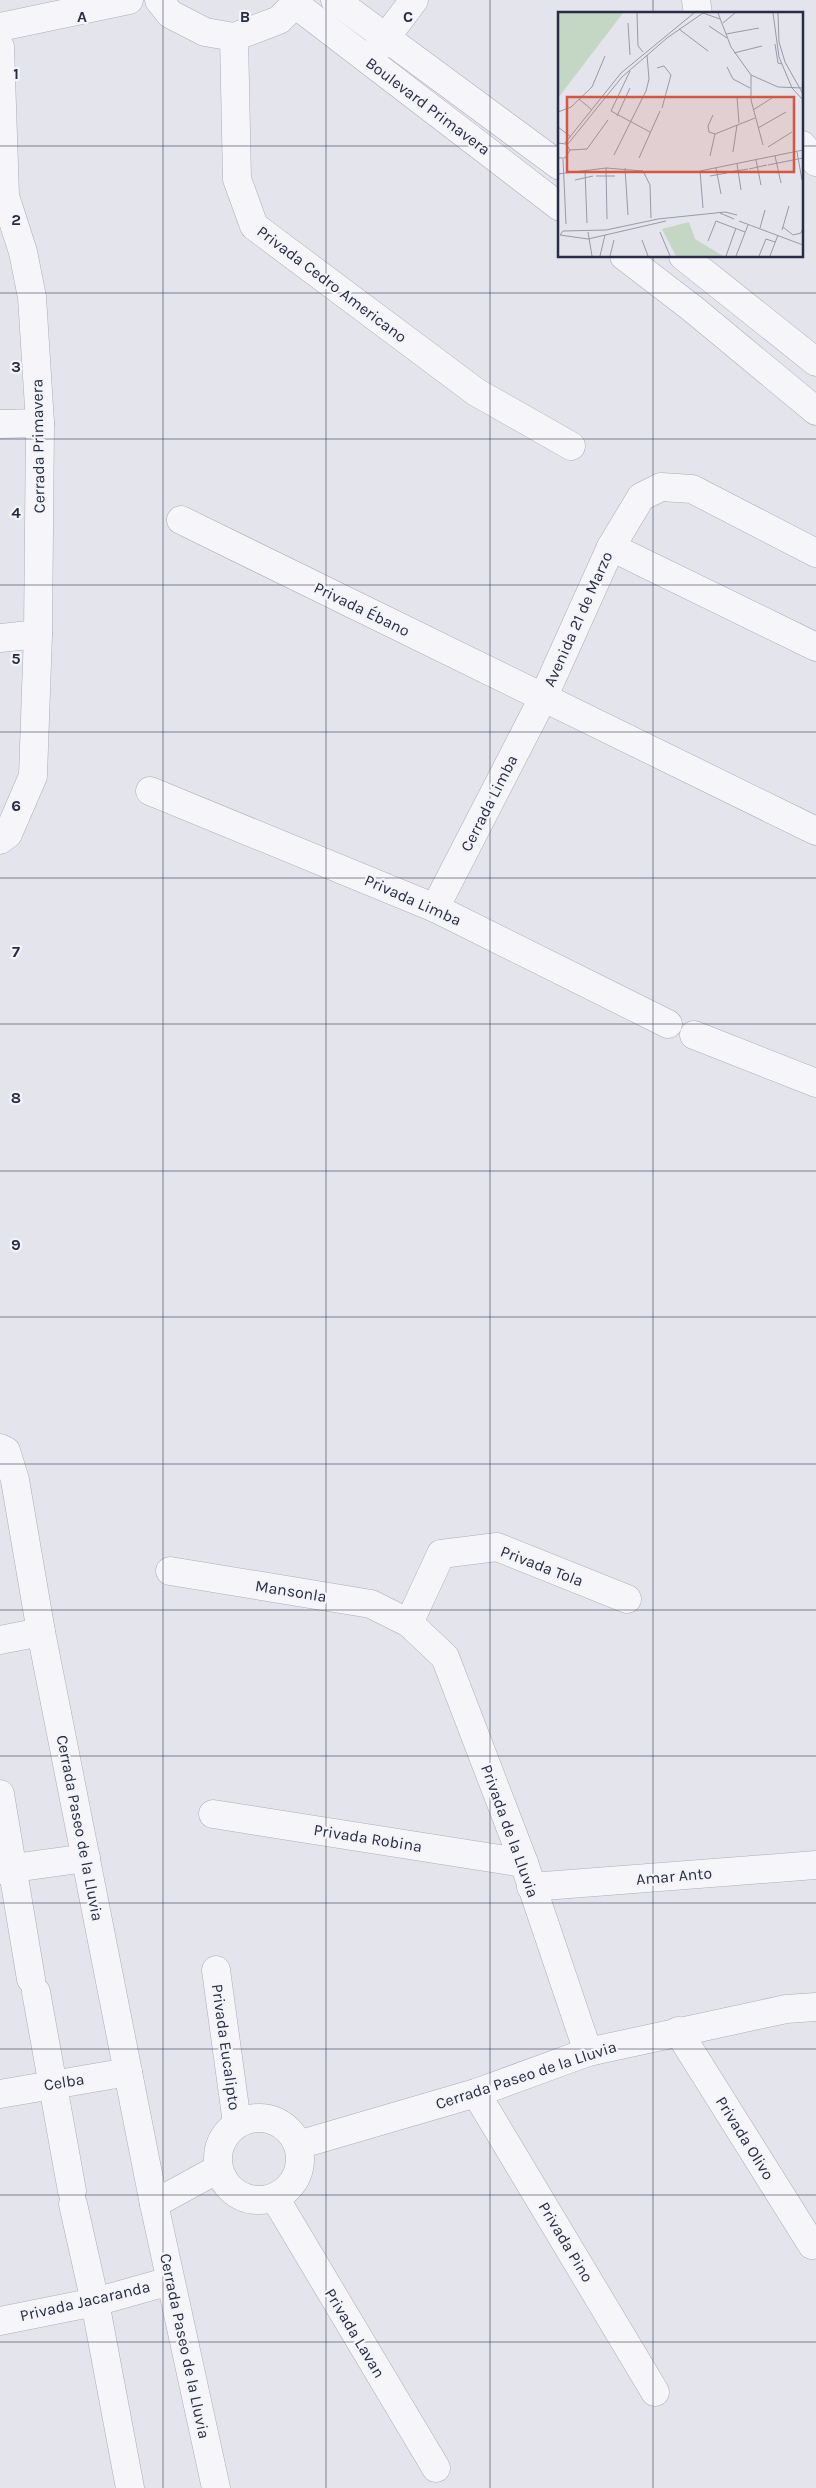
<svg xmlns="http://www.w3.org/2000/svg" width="816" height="2488" font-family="Karla,sans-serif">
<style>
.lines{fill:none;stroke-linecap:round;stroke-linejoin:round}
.minor-casing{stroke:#abadba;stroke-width:29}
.minor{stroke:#f6f6fa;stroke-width:28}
.grid{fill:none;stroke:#292c45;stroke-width:1;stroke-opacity:0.55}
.labels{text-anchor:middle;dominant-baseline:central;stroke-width:4.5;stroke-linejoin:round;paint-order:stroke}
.street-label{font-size:16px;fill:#292c45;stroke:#f3f4f9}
.inset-road{fill:none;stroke:#999aa9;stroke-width:1}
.view{fill:#d75642;fill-opacity:0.15;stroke:#d75642;stroke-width:2.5}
.inset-edge{fill:none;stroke:#292c45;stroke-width:2.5}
.grid-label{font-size:16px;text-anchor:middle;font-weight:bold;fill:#292c45;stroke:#f3f4f9;stroke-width:4.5;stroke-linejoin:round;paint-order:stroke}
</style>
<rect width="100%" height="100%" fill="#e3e4ec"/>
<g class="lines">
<g class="minor-casing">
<g id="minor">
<polyline points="159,0 170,14 205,32 234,37 279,20 299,0"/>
<polyline points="335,0 560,166"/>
<polyline points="696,0 698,14"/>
<polyline points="295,4 560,207"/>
<polyline points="0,27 129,0"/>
<polyline points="234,37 237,179 254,226 476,392 571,446"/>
<polyline points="0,47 5,196 23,252 32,297 40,423 38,634 33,776 8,834 0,840"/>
<polyline points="374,53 414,0"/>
<polyline points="802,145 816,162"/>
<polyline points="624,256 693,309 816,411"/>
<polyline points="683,256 816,362"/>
<polyline points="0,424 40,423"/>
<polyline points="181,520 816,831"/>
<polyline points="611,547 816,647"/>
<polyline points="0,638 38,634"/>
<polyline points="150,791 435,908 668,1024"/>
<polyline points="435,908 543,698 611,547 641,497 661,487 692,489 816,553"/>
<polyline points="694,1035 816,1083"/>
<polyline points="0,1448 6,1451 15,1480 41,1632 154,2204 216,2488"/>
<polyline points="170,1571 371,1604 409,1623 445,1657 524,1863 588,2052"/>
<polyline points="409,1623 441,1554 497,1547 627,1599"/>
<polyline points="0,1640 41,1632"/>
<polyline points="0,1794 31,1979"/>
<polyline points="213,1814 524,1863"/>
<polyline points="0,1870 86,1858"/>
<polyline points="531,1887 816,1865"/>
<polyline points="216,1970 237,2123"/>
<polyline points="36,1992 72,2191"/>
<polyline points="678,2031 812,2245"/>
<polyline points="476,2093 655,2392"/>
<polyline points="0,2094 128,2072"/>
<circle cx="259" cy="2159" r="41"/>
<polyline points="298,2145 476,2093 588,2052 786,2009 816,2007"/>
<polyline points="275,2198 436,2468"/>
<polyline points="73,2204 95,2302 130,2488"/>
<polyline points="154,2204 218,2169"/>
<polyline points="0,2321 95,2302 170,2281"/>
</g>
</g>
<use href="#minor" class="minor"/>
</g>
<path class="grid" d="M 163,0 L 163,2488M 326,0 L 326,2488M 490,0 L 490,2488M 653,0 L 653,14M 0,146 L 560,146M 802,146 L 816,146M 653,256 L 653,2488M 0,293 L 816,293M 0,439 L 816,439M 0,585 L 816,585M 0,732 L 816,732M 0,878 L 816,878M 0,1024 L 816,1024M 0,1171 L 816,1171M 0,1317 L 816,1317M 0,1464 L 816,1464M 0,1610 L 816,1610M 0,1756 L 816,1756M 0,1903 L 816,1903M 0,2049 L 816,2049M 0,2195 L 816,2195M 0,2342 L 816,2342"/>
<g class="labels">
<g class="street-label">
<text transform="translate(428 106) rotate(37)">Boulevard Primavera</text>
<text transform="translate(332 284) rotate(37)">Privada Cedro Americano</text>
<text transform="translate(38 446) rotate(-91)">Cerrada Primavera</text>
<text transform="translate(362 609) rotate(26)">Privada Ébano</text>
<text transform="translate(578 619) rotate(-66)">Avenida 21 de Marzo</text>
<text transform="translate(489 803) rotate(-63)">Cerrada Limba</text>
<text transform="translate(413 900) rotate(24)">Privada Limba</text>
<text transform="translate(542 1566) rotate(21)">Privada Tola</text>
<text transform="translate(291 1591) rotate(9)">Mansonla</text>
<text transform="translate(80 1828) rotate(79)">Cerrada Paseo de la Lluvia</text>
<text transform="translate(510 1831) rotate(70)">Privada de la Lluvia</text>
<text transform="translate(368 1838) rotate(9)">Privada Robina</text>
<text transform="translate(674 1876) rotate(-5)">Amar Anto</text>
<text transform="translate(226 2047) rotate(82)">Privada Eucalipto</text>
<text transform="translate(526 2075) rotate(-18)">Cerrada Paseo de la Lluvia</text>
<text transform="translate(64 2082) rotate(-9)">Celba</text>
<text transform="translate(745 2138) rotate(58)">Privada Olivo</text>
<text transform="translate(566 2242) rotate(59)">Privada Pino</text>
<text transform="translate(85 2301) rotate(-13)">Privada Jacaranda</text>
<text transform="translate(355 2333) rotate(59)">Privada Lavan</text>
<text transform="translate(185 2346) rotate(78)">Cerrada Paseo de la Lluvia</text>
</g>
</g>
<g transform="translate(558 12)">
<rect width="245" height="245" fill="#e3e4ec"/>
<path d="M 0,1 L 65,1 L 0,86 ZM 131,210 L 137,227 L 165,244 L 118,244 L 104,217 Z" fill="#c4d6c4"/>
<path class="inset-road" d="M 79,1 L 80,34 L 85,40M 145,1 L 162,7M 160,1 L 173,35 L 193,63 L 220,75 L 245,76M 215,1 L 221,45 L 234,76 L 245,88M 220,1 L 221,30 L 227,50 L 245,82M 70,11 L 72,43M 165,11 L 177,1M 151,14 L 169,26M 121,17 L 150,39M 168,22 L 201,16M 217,32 L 220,51 L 224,52M 176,41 L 204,34M 169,55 L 175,67 L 192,76M 99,56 L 106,54 L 113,63 L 104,96M 72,59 L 53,99 L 92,120M 193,63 L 193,88 L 205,133M 179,85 L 181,111M 21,87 L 34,98M 195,98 L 214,86M 0,100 L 13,95 L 34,75 L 47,44M 155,103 L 150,114 L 151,120 L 157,122M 59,104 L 72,76M 0,115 L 13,125M 200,116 L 228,100M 157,122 L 197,106M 0,131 L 8,132 L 12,138 L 7,146 L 0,146M 7,131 L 63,61 L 136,1M 9,133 L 64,65 L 109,26 L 145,1M 210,135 L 234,120M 12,138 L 29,137 L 50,108M 175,140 L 179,113M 239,140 L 244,168M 56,143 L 88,79 L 91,67 L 89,43M 152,144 L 157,122M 217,144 L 223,171M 81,146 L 102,99M 5,147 L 8,212M 198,148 L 203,173M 179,152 L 183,178M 210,153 L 245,146M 48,156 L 49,207M 67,156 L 70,203M 158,156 L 163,182M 191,157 L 209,153M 27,159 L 29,211M 171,160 L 190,157M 0,162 L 48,156 L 85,159 L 92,173 L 93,206M 38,164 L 57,164M 152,164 L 169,161M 17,168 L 35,164M 145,196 L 142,159 L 245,138M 162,201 L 176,207M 181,209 L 245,233M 225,215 L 235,223 L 243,221 L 245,216M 202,216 L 207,198M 224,218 L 231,194M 30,220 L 34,244M 102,220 L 112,244M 2,223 L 5,219 L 48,218 L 100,207 L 167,200 L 179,203M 2,223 L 30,227 L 108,209M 84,228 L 90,244M 150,229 L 158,209 L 187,220M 42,244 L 47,223M 52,244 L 56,228M 168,244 L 178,216M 178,244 L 190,213M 201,244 L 208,227 L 217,230M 212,244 L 220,223"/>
<path class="view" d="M 9,85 L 236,85 L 236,160 L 9,160 Z"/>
<rect width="245" height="245" class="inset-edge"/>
</g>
<g class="grid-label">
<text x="82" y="22">A</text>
<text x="245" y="22">B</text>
<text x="408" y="22">C</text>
<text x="16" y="79">1</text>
<text x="16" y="225">2</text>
<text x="16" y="372">3</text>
<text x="16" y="518">4</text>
<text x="16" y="664">5</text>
<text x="16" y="811">6</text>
<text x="16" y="957">7</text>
<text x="16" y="1103">8</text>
<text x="16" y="1250">9</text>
</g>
</svg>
